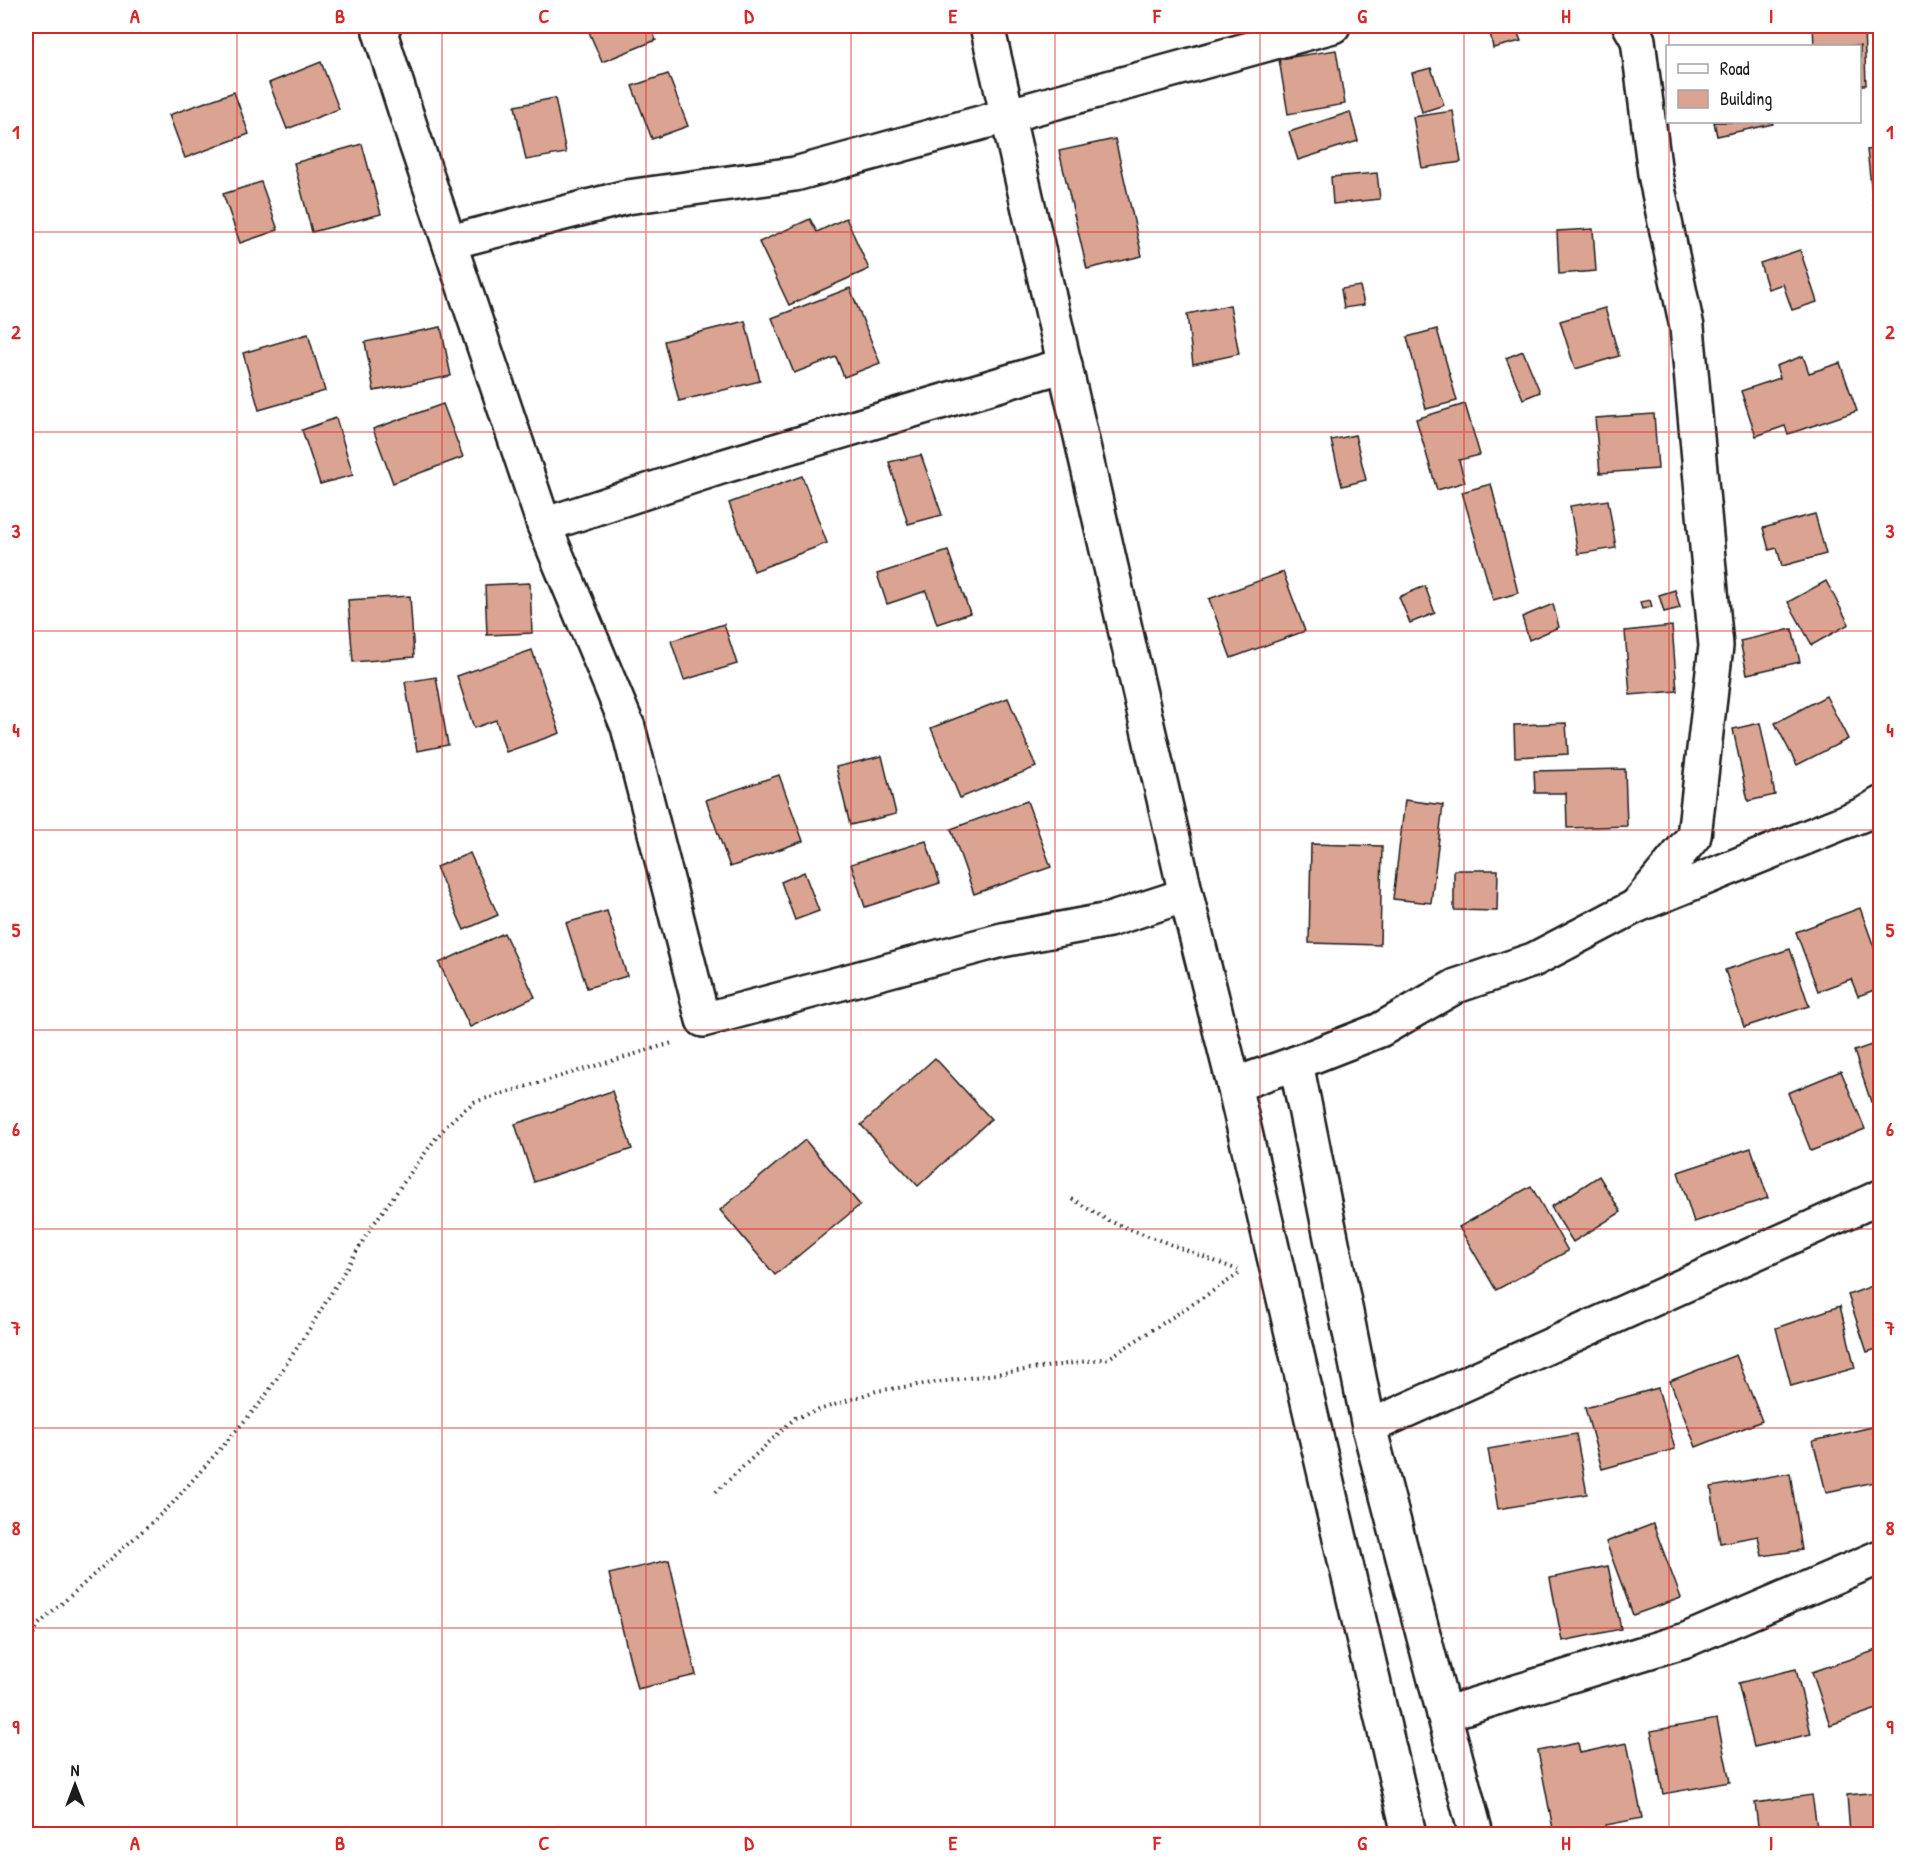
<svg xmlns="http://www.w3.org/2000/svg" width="1906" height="1860" font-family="'Patrick Hand',sans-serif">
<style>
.building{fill:#dba492;stroke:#1c1c1c;stroke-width:1.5}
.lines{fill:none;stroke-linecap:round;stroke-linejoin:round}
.minor-casing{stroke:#1c1c1c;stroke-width:38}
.path{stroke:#1c1c1c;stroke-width:4;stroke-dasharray:1.5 4.5;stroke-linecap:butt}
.minor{stroke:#fff;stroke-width:33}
.grid{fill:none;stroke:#d62828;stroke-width:1.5;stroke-opacity:0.55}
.neatline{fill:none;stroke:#d62828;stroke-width:2}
.grid-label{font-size:20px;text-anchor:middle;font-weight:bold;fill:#d62828}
</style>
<rect width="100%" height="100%" fill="#fff"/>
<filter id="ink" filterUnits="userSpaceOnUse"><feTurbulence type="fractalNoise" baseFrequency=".0167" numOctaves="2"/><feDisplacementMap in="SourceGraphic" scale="12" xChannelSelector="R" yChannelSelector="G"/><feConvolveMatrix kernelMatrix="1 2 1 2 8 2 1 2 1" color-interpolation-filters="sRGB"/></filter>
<g filter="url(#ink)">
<g class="building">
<polygon points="604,26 650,26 656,40 602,62 589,32"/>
<polygon points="1515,26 1521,41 1493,48 1490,32"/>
<polygon points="1813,26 1864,26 1866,85 1860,85 1860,46 1814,46"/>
<polygon points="1336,50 1345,104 1288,114 1279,59"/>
<polygon points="321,62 339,109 287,129 269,83"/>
<polygon points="1431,68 1444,105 1422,112 1412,73"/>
<polygon points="668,74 688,126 652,139 632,86"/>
<polygon points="234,92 249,134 185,158 169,115"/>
<polygon points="555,98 566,153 526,160 515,106"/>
<polygon points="1453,111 1461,162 1422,168 1413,117"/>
<polygon points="1350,112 1358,141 1298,160 1289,132"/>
<polygon points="1714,122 1772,122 1773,124 1717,136"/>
<polygon points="1115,139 1142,256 1087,269 1059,151"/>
<polygon points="362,144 381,214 312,232 294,163"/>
<polygon points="1880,148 1880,202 1873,203 1867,150"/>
<polygon points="1377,173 1380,199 1333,204 1331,177"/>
<polygon points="261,182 278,230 240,243 223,194"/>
<polygon points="846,218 869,269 789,305 759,242 810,219 817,232"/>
<polygon points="1593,229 1596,271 1559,274 1557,231"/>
<polygon points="1800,250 1817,302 1792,310 1783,284 1768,289 1760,263"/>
<polygon points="1360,286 1364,305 1344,308 1341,289"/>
<polygon points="850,288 880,363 844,377 836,357 794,373 772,318"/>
<polygon points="1230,305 1239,354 1193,364 1187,314"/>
<polygon points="1605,308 1619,356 1575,369 1560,321"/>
<polygon points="745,321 760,381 679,401 664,341"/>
<polygon points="441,327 451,376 374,391 365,342"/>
<polygon points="1437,329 1457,401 1426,409 1407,337"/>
<polygon points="308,334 325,391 259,410 243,353"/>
<polygon points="1523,351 1540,392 1523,399 1506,358"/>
<polygon points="1803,356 1809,373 1840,363 1857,411 1788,434 1785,426 1756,436 1741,391 1780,378 1776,366"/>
<polygon points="443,404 463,457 393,483 373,429"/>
<polygon points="1465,404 1480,455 1459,460 1465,482 1437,490 1416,419"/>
<polygon points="1654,414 1658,469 1600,473 1595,418"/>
<polygon points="336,418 353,475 320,484 302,430"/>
<polygon points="1355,435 1366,480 1342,486 1331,440"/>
<polygon points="921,455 942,515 908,524 889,462"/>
<polygon points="802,476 827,543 754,571 729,503"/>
<polygon points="1491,484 1518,593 1493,600 1462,492"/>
<polygon points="1608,500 1616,548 1578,554 1570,506"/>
<polygon points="1815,514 1826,554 1782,566 1777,548 1769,550 1763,528"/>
<polygon points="948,551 970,613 937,624 926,591 887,604 877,574"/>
<polygon points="1283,572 1305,631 1231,658 1209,599"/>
<polygon points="1826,581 1849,624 1812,645 1788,602"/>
<polygon points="530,583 532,633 487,635 485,585"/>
<polygon points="1425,586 1435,613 1410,623 1399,597"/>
<polygon points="1675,590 1680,608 1664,612 1659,595"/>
<polygon points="410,596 414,657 353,662 348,600"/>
<polygon points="1650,600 1652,607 1642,609 1640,602"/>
<polygon points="1553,604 1559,627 1529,640 1522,617"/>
<polygon points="724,624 737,664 684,680 671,641"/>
<polygon points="1672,626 1677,691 1630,695 1625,631"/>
<polygon points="1792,629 1800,662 1747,674 1740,641"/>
<polygon points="532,650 560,733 506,752 496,720 474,728 457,676"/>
<polygon points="436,677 448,745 417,751 405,682"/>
<polygon points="1826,696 1848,739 1797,765 1775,723"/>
<polygon points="1008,698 1036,767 960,798 931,728"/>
<polygon points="1566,723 1568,754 1515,757 1514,725"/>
<polygon points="1760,723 1775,795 1748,801 1733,729"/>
<polygon points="882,756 896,814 850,825 836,767"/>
<polygon points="1625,769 1627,826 1567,828 1566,793 1535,793 1534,771"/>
<polygon points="779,775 803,841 730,867 706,800"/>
<polygon points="1405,800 1443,805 1431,903 1393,899"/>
<polygon points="1027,801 1051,867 974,894 951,829"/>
<polygon points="926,841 940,883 865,907 851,864"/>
<polygon points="1311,844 1382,846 1380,945 1309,943"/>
<polygon points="470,853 498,915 464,930 436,867"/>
<polygon points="1454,870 1498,870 1497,911 1454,910"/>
<polygon points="804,872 819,911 795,920 781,882"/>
<polygon points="1860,908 1880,964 1880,988 1858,996 1851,979 1818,991 1796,932"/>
<polygon points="607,911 627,976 587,988 566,923"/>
<polygon points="504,933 535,997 470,1027 439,963"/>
<polygon points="1790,949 1809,1006 1744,1027 1725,970"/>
<polygon points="1880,1042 1880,1099 1871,1102 1854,1051"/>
<polygon points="935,1058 991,1119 918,1186 861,1125"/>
<polygon points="1841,1071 1865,1129 1811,1151 1788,1093"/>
<polygon points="612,1091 632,1149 534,1182 515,1124"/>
<polygon points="805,1140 860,1205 775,1275 720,1210"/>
<polygon points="1751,1148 1768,1198 1694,1222 1678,1172"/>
<polygon points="1599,1176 1621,1212 1573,1242 1551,1207"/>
<polygon points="1531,1186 1568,1251 1496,1290 1459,1227"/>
<polygon points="1880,1283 1880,1348 1867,1352 1848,1295"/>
<polygon points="1840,1306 1855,1368 1791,1386 1776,1328"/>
<polygon points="1736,1355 1762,1421 1696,1447 1670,1381"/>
<polygon points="1658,1388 1675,1449 1602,1469 1585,1408"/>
<polygon points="1872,1427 1880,1464 1880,1481 1826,1492 1813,1441"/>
<polygon points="1576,1434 1587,1494 1498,1509 1488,1449"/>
<polygon points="1790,1473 1802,1550 1762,1556 1758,1536 1720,1543 1711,1487"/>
<polygon points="1653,1524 1681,1598 1633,1615 1606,1542"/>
<polygon points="669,1560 696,1675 637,1689 609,1574"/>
<polygon points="1608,1566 1621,1629 1562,1641 1550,1578"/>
<polygon points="1880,1649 1880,1708 1830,1725 1812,1672"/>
<polygon points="1796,1669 1811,1734 1754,1747 1738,1683"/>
<polygon points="1717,1719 1730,1782 1663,1794 1651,1731"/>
<polygon points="1578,1743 1580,1753 1627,1743 1642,1818 1606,1825 1607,1834 1554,1834 1538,1751"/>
<polygon points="1880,1792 1880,1834 1850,1834 1847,1795"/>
<polygon points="1812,1795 1818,1834 1759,1834 1755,1803"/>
</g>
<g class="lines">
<g class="minor-casing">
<g id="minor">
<polyline points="384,26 380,32 413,135 544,525 628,727 703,1020 1002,940 1109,920 1186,895"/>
<polyline points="987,26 1186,895 1234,1085 1409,1834"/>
<polyline points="1630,26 1638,40 1655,174 1687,327 1716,646 1694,836 1636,906"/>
<polyline points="450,242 627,197 795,174 1333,26"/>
<polyline points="544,525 721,467 1065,365"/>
<polyline points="1296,1063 1369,1427"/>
<polyline points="1234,1085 1296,1063 1380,1030 1456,986 1533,960 1636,906 1864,814 1880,804"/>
<polyline points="1444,1714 1369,1427 1880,1197"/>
<polyline points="1476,1834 1444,1714 1686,1640 1880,1557"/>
</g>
</g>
<g class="path">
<polyline points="1072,1199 1109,1221 1238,1270"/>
<polyline points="716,1492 795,1418 876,1391 1109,1358 1239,1274"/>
<polyline points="26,1651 38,1625 171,1505 262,1401 310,1328 372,1226 436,1138 453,1119 474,1102 672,1043"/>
</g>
<use href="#minor" class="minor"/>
</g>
</g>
<path class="grid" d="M 237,26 L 237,1834M 442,26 L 442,1834M 646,26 L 646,1834M 851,26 L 851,1834M 1055,26 L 1055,1834M 1260,26 L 1260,1834M 1464,26 L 1464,1834M 1669,26 L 1669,46M 1669,122 L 1669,1834M 26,232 L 1880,232M 26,432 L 1880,432M 26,631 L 1880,631M 26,830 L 1880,830M 26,1030 L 1880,1030M 26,1229 L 1880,1229M 26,1428 L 1880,1428M 26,1628 L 1880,1628"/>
<rect width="1906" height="1860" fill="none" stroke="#fff" stroke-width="66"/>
<rect x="1666" y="45" width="195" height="78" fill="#ffffff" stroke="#a4a4a4" stroke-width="1.5"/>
<rect x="1678" y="64" width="30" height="9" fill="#ffffff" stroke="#a4a4a4" stroke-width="1.5"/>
<text x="1720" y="75" font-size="18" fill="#1c1c1c">Road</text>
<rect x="1678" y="90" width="30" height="18" fill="#dba492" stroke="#a4a4a4" stroke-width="1.5"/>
<text x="1720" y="105" font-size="18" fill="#1c1c1c">Building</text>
<g transform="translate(75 1785)" stroke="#ffffff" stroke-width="4.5" paint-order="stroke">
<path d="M0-4.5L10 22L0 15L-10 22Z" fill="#1c1c1c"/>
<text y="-9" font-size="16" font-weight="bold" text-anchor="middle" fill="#1c1c1c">N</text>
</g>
<rect x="33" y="33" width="1840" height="1794" class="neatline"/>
<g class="grid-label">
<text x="135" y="23">A</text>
<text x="340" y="23">B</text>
<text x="544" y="23">C</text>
<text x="749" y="23">D</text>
<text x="953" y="23">E</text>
<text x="1157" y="23">F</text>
<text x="1362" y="23">G</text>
<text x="1566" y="23">H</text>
<text x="1771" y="23">I</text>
<text x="16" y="139">1</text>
<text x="1890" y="139">1</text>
<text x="16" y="339">2</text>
<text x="1890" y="339">2</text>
<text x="16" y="538">3</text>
<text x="1890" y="538">3</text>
<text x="16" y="737">4</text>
<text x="1890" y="737">4</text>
<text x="16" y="937">5</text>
<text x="1890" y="937">5</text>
<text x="16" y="1136">6</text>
<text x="1890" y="1136">6</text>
<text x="16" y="1335">7</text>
<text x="1890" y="1335">7</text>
<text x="16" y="1535">8</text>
<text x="1890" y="1535">8</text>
<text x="16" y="1734">9</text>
<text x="1890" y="1734">9</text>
<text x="135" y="1850">A</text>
<text x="340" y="1850">B</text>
<text x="544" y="1850">C</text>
<text x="749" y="1850">D</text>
<text x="953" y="1850">E</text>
<text x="1157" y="1850">F</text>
<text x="1362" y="1850">G</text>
<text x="1566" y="1850">H</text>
<text x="1771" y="1850">I</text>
</g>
</svg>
